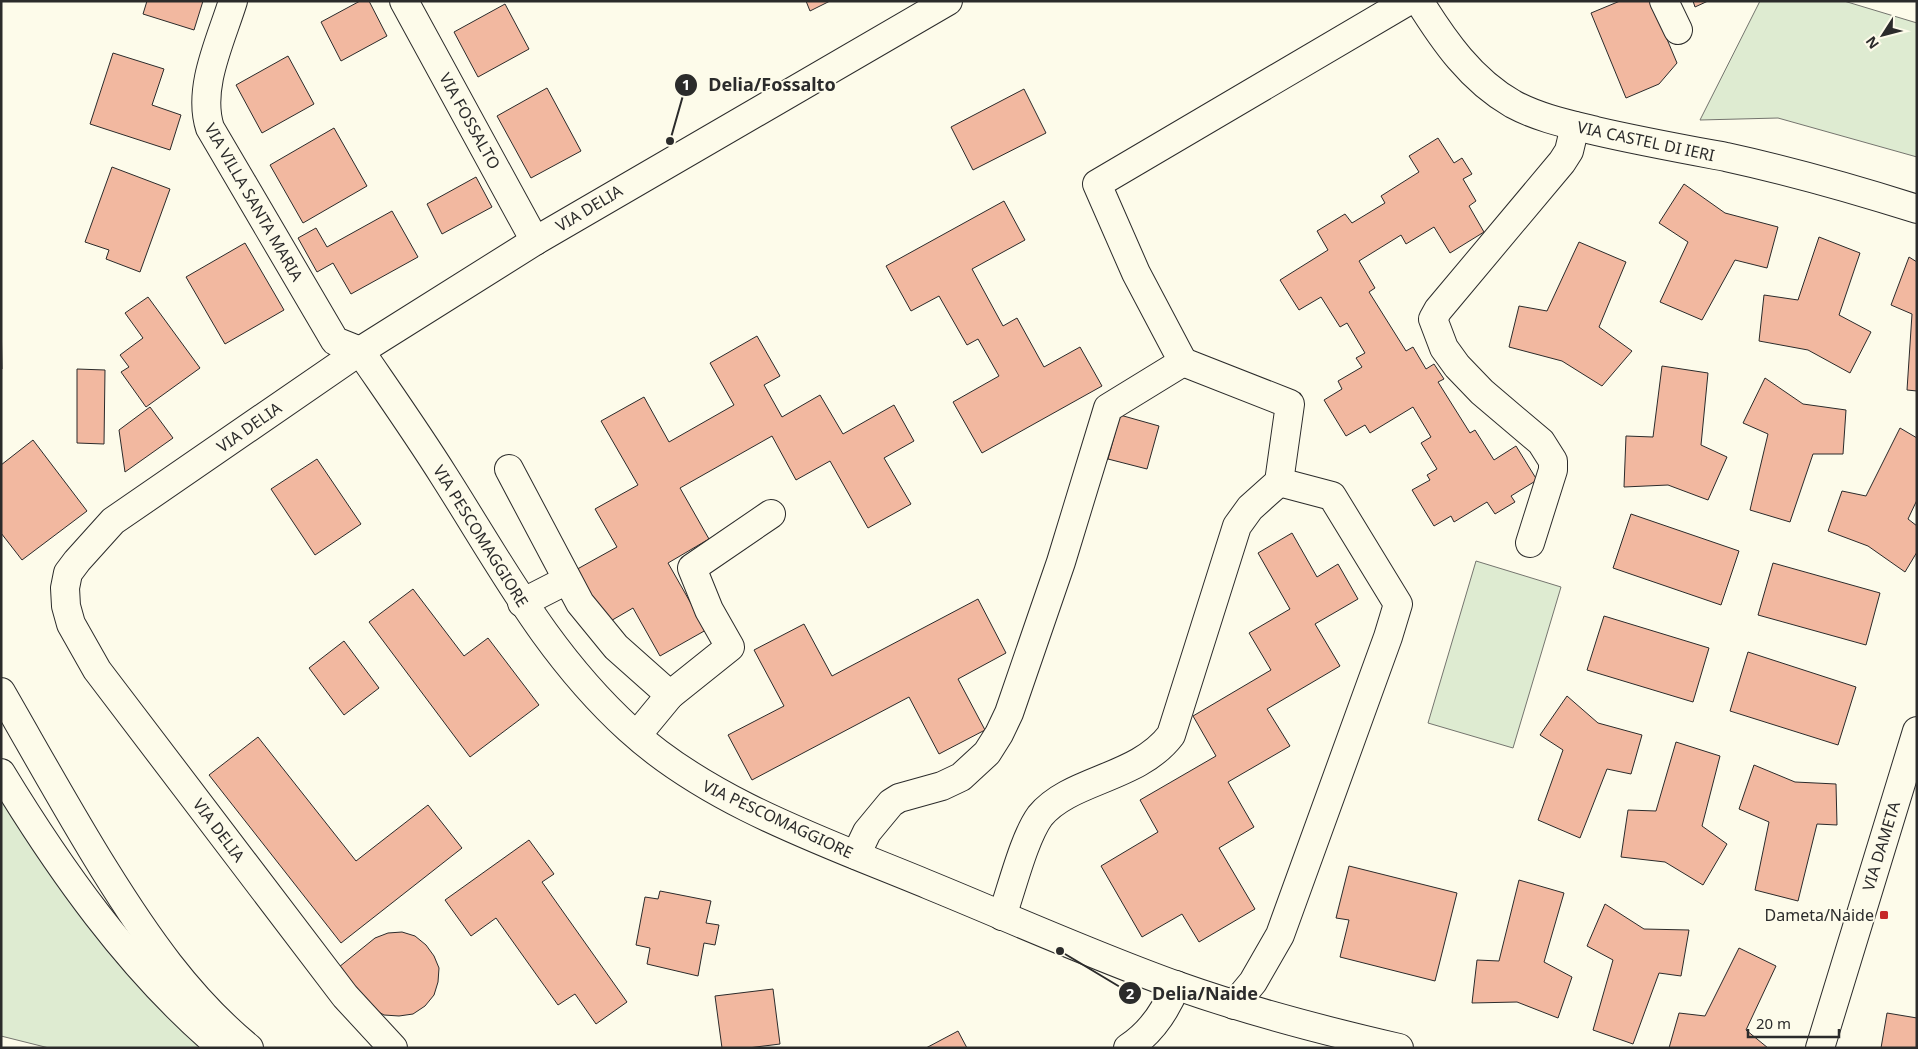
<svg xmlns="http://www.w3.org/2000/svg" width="1918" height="1049" font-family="'Noto Sans',sans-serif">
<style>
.green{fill:#deebd1;stroke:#74746e}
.building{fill:#f2b8a0;stroke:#2b2b2b}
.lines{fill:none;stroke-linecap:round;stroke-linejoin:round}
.minor-casing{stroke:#2b2b2b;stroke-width:30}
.highway-casing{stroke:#2b2b2b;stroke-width:30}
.minor{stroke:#fdfbea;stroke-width:28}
.highway{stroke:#fdfbea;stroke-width:28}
.poi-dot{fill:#c62828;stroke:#fdfbea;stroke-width:2}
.labels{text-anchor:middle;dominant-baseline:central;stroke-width:4;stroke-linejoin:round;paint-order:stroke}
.street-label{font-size:16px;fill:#2b2b2b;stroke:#fdfbea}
.poi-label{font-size:16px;fill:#2b2b2b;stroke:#fdfbea;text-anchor:end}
.leader{fill:none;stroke:#2b2b2b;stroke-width:2}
.callout-dot{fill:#2b2b2b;stroke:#fdfbea;stroke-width:2}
.mark-label{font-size:15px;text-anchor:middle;font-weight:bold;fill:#fff}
.callout-label{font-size:18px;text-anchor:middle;font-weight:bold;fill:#2b2b2b;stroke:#fdfbea;stroke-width:4;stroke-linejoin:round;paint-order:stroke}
</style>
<rect width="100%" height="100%" fill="#fdfbea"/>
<g class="green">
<polygon points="1760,1 1844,1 1917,23 1917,157 1778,118 1700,120"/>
<polygon points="1476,561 1561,587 1513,748 1428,723"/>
<polygon points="1,791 206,1048 49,1048 1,1036"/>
</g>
<g class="building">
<polygon points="147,1 203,1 194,30 143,14"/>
<polygon points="360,1 369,1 387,36 341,61 321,22"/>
<polygon points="806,1 830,1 810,11"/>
<polygon points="1620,1 1651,1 1677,63 1659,84 1626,98 1591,13"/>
<polygon points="1693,1 1708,1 1695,7"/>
<polygon points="505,4 529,49 478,77 454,32"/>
<polygon points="113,53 164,69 152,105 181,115 170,150 90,124"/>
<polygon points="288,56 314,104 262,133 236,85"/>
<polygon points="547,88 581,151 531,178 497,116"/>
<polygon points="1024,89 1046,133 973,170 951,127"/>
<polygon points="334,128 367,186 303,223 270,165"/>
<polygon points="1438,138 1454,163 1462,158 1472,174 1463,179 1476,201 1469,206 1484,232 1450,253 1434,227 1406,244 1401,235 1359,261 1375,288 1369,292 1406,351 1413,347 1426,369 1434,364 1444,379 1438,382 1470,433 1475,430 1494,460 1516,446 1537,480 1511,496 1515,502 1495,514 1487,502 1454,522 1451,516 1434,526 1412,490 1430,480 1427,475 1437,469 1421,443 1431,437 1413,407 1370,433 1365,425 1346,436 1324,400 1342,389 1338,381 1362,367 1356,358 1365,353 1347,323 1340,327 1321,297 1299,310 1280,280 1328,250 1317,231 1345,214 1352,223 1385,203 1381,196 1419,172 1409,156"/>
<polygon points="112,167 170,189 140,272 106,259 109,250 85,242"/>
<polygon points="476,177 492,207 442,234 427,204"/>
<polygon points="1684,184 1725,213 1778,227 1767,268 1735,260 1702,320 1660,302 1688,242 1659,223"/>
<polygon points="1004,201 1025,240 972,269 1003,326 1017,318 1044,367 1080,347 1102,386 982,453 953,402 999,376 978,339 967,345 939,296 911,311 886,266"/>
<polygon points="392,211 418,257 351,294 333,263 317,272 298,238 316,228 327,247"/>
<polygon points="1819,237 1860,253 1839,315 1871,332 1850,373 1808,350 1759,341 1764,295 1798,300"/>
<polygon points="1579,242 1626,262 1599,327 1632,351 1602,386 1562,361 1509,347 1519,306 1547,311"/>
<polygon points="245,243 284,310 225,344 186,277"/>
<polygon points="1909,257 1917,262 1917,391 1907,390 1912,314 1891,305"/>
<polygon points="148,297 200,368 146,407 121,372 129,367 120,355 143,338 125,313"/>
<polygon points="1,314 2,369 1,369"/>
<polygon points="757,336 780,376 764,385 782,417 820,395 843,434 894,405 914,441 884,458 911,504 868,528 830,461 796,480 772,436 680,488 709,539 668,563 706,630 660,656 633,608 602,626 572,572 617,547 595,509 638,485 601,421 644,397 669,442 734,405 710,363"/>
<polygon points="1662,366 1708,373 1701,445 1727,457 1708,500 1668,485 1624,487 1626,436 1653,437"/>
<polygon points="77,369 105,370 104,444 77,443"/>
<polygon points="1765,378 1803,404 1846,410 1843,454 1813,454 1790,522 1750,510 1768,434 1743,423"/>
<polygon points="150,407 173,438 125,472 119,430"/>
<polygon points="1120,415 1159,426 1147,469 1108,459"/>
<polygon points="1900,428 1917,438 1917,500 1908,519 1917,526 1917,552 1905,572 1868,546 1828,531 1842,491 1866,496"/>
<polygon points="33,440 87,511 22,560 1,533 1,465"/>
<polygon points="317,459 361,524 315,555 271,489"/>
<polygon points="1631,514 1739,551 1721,605 1613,568"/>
<polygon points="1292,533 1317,577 1338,564 1358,599 1315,624 1340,666 1267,709 1290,746 1228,782 1254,827 1219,848 1255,909 1199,942 1182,914 1142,937 1101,866 1158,832 1140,800 1216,756 1193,716 1271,670 1249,633 1290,609 1258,553"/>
<polygon points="1773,563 1880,593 1866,645 1758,615"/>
<polygon points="413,589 464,656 488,638 539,705 470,757 369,622"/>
<polygon points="978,599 1006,653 958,679 985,730 939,754 909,697 752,780 728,735 784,706 754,650 804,624 832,676"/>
<polygon points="1604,616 1709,648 1693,702 1587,670"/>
<polygon points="344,641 379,688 344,715 309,668"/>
<polygon points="1748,652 1856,687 1838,745 1730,711"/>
<polygon points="1567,696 1598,723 1642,735 1631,774 1607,769 1580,838 1538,820 1563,750 1540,735"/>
<polygon points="258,737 356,861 428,805 462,848 341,943 209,775"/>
<polygon points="1676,742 1720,756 1702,826 1727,844 1703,885 1665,862 1621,857 1628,810 1656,811"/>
<polygon points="1754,765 1795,782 1836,784 1837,825 1817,824 1798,901 1755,890 1769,822 1739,809"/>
<polygon points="529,840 554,874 542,882 627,1002 596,1024 575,994 558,1005 496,918 471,936 445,900"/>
<polygon points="1349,866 1457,893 1435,981 1340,957 1349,920 1336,918"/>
<polygon points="1519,880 1564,893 1544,962 1572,977 1558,1018 1517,1002 1472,1003 1477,960 1499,961"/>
<polygon points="660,891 711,901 706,923 719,925 715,945 704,943 698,976 647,964 650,948 636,945 645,897 658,899"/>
<polygon points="1605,904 1644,929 1689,930 1681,976 1659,973 1633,1044 1593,1030 1613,960 1587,946"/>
<polygon points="402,932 415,936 426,945 434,956 439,968 438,982 434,995 425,1006 413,1014 399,1016 384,1015 372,1008 339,967 375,938 388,933"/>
<polygon points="1739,948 1776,966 1746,1030 1768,1048 1669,1048 1679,1013 1705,1016"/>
<polygon points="773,989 780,1044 748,1048 722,1048 715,996"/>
<polygon points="1887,1013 1917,1018 1917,1048 1881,1048"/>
<polygon points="958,1031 967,1048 926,1048"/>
</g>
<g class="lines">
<g class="minor-casing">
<g id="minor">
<path d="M 233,1 C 221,40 197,88 210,128 L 335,341 L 360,351"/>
<polyline points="404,1 535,241"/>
<path d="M 1419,1 C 1444,41 1471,80 1513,104 C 1539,118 1568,124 1596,131 C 1639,141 1683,149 1726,157 C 1790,171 1854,189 1917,209"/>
<polyline points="1664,1 1678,30"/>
<path d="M 360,351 C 388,392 417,433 444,476 C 502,567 547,654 629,729 C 711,804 828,843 929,885 C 1012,919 1094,956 1178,986 C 1251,1012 1325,1031 1399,1048"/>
<polyline points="509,469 580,603 616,647 670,695 637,735"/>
<polyline points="1530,543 1553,470 1553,461 1541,442 1482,392 1457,366 1444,348 1433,319 1438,310 1562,162 1569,151 1575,126"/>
<polyline points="522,603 567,580"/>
<polyline points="670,695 730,647 709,610 692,568 771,514"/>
<polyline points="856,855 867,832 891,803 899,798 942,786 961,777 987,753 999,734 1009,713 1061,562 1108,408 1183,362 1136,273 1097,184 1408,1"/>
<path d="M 1002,916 C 1012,888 1024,838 1040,816 C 1070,779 1138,779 1171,735 L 1237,526 L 1250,508 L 1279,482 L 1290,404 L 1183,362"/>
<polyline points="1234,1005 1253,982 1280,935 1388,637 1398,604 1332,496 1279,482"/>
<polyline points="393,1048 345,996 97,670 71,624 66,606 65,588 68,573 77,561 113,521 360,351 535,241 948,1"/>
<path d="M 1128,1048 C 1152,1032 1166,1011 1176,985"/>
<polyline points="1820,1048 1917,731"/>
</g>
</g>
<g class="highway-casing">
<g id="highway">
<path d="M 1,692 C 35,751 68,811 104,869 C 145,935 188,998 249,1048"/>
<path d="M 1,773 C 60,870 128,966 214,1041"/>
</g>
</g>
<use href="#minor" class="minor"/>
<use href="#highway" class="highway"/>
</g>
<rect class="poi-dot" x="1879" y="910" width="10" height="10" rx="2.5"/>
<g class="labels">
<g class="street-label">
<text transform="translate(470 121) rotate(61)">VIA FOSSALTO</text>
<text transform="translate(1646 141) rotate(12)">VIA CASTEL DI IERI</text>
<text transform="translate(254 202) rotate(60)">VIA VILLA SANTA MARIA</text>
<text transform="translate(589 208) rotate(-31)">VIA DELIA</text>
<text transform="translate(249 427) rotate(-35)">VIA DELIA</text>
<text transform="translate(481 536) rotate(58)">VIA PESCOMAGGIORE</text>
<text transform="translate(778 819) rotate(25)">VIA PESCOMAGGIORE</text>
<text transform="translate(219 830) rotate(53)">VIA DELIA</text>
<text transform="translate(1881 846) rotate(-73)">VIA DAMETA</text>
</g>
<g class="poi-label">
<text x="1874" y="915">Dameta/Naide</text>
</g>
</g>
<path class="leader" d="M670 141L686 85M1060 951L1130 993"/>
<g class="callout-dot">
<circle cx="670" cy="141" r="5"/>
<circle cx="1060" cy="951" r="5"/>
<circle cx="686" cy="85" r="12"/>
<circle cx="1130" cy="993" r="12"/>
</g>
<g class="mark-label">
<text x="686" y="90">1</text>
<text x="1130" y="999">2</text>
</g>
<g class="callout-label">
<text x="772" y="91">Delia/Fossalto</text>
<text x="1205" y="1000">Delia/Naide</text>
</g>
<rect width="1918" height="1049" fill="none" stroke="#2b2b2b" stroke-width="5"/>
<g transform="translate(1883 35) rotate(234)" stroke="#fdfbea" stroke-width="4" paint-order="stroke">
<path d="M0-4L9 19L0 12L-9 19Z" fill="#2b2b2b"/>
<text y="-8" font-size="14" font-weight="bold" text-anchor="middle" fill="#2b2b2b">N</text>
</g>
<path d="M1748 1029v8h91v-8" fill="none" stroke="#2b2b2b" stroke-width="2.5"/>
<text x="1756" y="1029" font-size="15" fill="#2b2b2b" stroke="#fdfbea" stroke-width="4" paint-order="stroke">20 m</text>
</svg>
